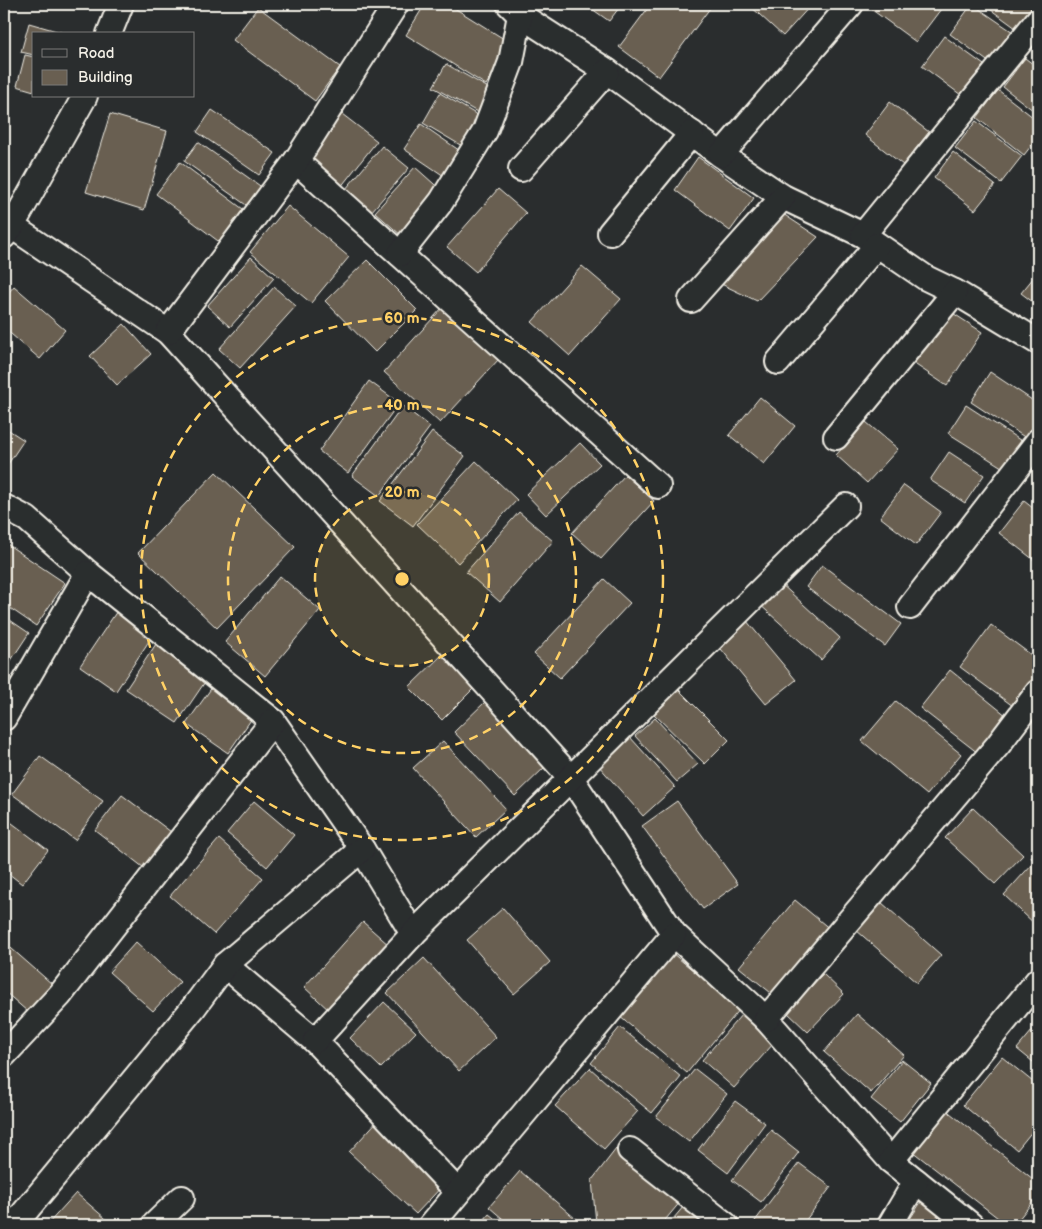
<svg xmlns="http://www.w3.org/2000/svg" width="1042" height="1229" font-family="'Balsamiq Sans',sans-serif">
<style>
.building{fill:#695f51;stroke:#f4f1e8}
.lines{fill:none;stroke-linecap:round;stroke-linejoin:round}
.street-casing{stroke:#f4f1e8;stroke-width:28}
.street{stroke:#2a2d2e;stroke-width:24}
.ring{fill:none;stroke:#ffd166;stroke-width:2.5;stroke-dasharray:9 6}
.centre{fill:#ffd166;stroke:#2a2d2e;stroke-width:2.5}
.ring-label{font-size:15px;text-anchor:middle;font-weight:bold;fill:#ffd166;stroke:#2a2d2e;stroke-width:5;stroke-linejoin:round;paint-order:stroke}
</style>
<rect width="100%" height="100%" fill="#2a2d2e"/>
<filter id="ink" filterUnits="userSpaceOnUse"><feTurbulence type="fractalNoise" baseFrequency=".02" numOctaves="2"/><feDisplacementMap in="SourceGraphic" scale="10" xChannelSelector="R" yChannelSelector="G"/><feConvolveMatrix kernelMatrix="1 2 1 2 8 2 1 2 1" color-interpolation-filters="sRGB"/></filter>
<g filter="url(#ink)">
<g class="building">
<polygon points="425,4 448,4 512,44 486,85 406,35"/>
<polygon points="585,4 622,4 609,21"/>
<polygon points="651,4 713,4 659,77 619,47"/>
<polygon points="748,4 812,4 783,36"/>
<polygon points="864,4 942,4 944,5 916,42"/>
<polygon points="972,4 1013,32 990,63 950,34"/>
<polygon points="983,4 1038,4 1038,7 1020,31"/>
<polygon points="258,7 340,67 315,101 233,40"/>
<polygon points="29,23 67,34 34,34 34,55 21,52"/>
<polygon points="944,36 984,65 961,95 922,66"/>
<polygon points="25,55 34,57 34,91 17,86"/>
<polygon points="1025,58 1038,68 1038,114 1003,87"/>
<polygon points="446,64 492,90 479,113 433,87"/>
<polygon points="998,90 1038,121 1038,137 1024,155 977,118"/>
<polygon points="440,93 479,116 462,146 423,123"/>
<polygon points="890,102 929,132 903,165 865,135"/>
<polygon points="212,110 275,153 259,175 197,132"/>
<polygon points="110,114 167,131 144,210 86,192"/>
<polygon points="342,114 377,141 340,188 305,160"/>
<polygon points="976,121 1022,156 1001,183 955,148"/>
<polygon points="421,124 466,155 450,180 404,149"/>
<polygon points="198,142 263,188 249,207 184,161"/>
<polygon points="382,146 409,168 371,212 345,190"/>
<polygon points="953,152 995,185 975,210 934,178"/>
<polygon points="698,157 754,198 730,231 675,190"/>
<polygon points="180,162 247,212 222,244 156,194"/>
<polygon points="415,167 443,192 403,237 375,212"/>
<polygon points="498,189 526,213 476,272 447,247"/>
<polygon points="288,206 349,257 311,303 250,252"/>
<polygon points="777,210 818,237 757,301 719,283"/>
<polygon points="251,257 274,278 230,327 207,306"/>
<polygon points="367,260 417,310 375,352 325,301"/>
<polygon points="582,266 621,299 570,356 532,322"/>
<polygon points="1038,272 1038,306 1021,293"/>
<polygon points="14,286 65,330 40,359 4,328 4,298"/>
<polygon points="274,287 296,306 240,368 219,349"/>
<polygon points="443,307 499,359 440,423 384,372"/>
<polygon points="948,310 982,332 947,386 913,363"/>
<polygon points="124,324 151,354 117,385 90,356"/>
<polygon points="990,372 1038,404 1038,432 1032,442 971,402"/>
<polygon points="369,381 399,403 348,473 319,451"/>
<polygon points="760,397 795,426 764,464 729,435"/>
<polygon points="966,405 1026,444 1008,471 948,433"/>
<polygon points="403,406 430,427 379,496 352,476"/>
<polygon points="866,422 898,449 867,483 836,455"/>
<polygon points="4,427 24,440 4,470"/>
<polygon points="432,432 465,456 413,526 380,501"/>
<polygon points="580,443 600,464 546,515 526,494"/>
<polygon points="949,452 984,475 965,503 930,480"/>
<polygon points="476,461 517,500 458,563 417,524"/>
<polygon points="216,472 295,547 217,628 138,553"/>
<polygon points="625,475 654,501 601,559 572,533"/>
<polygon points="904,485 941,512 916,545 880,517"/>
<polygon points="1024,501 1038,512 1038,563 999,533"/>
<polygon points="519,512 553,541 500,602 466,572"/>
<polygon points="4,542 65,583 36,626 4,604"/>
<polygon points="822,565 901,624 885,646 806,587"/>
<polygon points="280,576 320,610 265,676 225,642"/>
<polygon points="604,579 630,603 560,678 534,654"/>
<polygon points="778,581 840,638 821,660 758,603"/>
<polygon points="119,608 155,632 116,691 80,666"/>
<polygon points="4,616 29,633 6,668 4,666"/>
<polygon points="746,620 796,680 766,704 717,644"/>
<polygon points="991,625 1038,660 1038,681 1017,709 960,667"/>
<polygon points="158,641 209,676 177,723 126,689"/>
<polygon points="445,652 477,685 442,720 409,687"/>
<polygon points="950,670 1007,716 978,753 920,708"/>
<polygon points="215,683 257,711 228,753 186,724"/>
<polygon points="676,687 729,740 705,764 652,712"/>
<polygon points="486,701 547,765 515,796 454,732"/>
<polygon points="896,701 961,754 927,795 862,741"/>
<polygon points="655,718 698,764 677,782 635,736"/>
<polygon points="630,737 675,787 643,816 598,765"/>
<polygon points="443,741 506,809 476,837 413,768"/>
<polygon points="40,756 103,801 75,840 12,794"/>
<polygon points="122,795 175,835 148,871 95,830"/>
<polygon points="254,801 294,835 267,867 227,833"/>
<polygon points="677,801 738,884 703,909 642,826"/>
<polygon points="973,808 1023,855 995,884 945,838"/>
<polygon points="4,817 48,850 22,884 4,870"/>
<polygon points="219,839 263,878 214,934 170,896"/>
<polygon points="1038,846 1038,863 1031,858"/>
<polygon points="1034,862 1038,866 1038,927 1004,895"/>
<polygon points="795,900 831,930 776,997 739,967"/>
<polygon points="881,902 941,955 917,983 856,930"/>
<polygon points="503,908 550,962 514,994 467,940"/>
<polygon points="363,922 390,946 331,1012 304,987"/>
<polygon points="4,942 52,984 28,1012 4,991"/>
<polygon points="136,942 180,982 153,1011 109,972"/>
<polygon points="672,953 740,1009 687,1073 619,1016"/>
<polygon points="424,958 496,1037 459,1071 387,993"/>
<polygon points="823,974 844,994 808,1032 787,1012"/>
<polygon points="384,1002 416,1032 381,1068 350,1038"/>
<polygon points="742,1014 774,1043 734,1088 702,1060"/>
<polygon points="857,1014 904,1055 871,1093 824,1052"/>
<polygon points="1037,1025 1038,1026 1038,1066 1017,1049"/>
<polygon points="620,1027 681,1077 652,1113 591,1063"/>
<polygon points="1002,1057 1038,1086 1038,1124 1017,1150 963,1105"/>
<polygon points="902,1060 931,1083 900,1122 871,1099"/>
<polygon points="590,1068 638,1111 604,1149 555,1106"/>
<polygon points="695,1069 727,1094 689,1142 656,1117"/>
<polygon points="735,1101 765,1123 728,1173 698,1150"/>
<polygon points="945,1109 1038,1183 1038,1195 1014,1225 1007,1225 912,1151"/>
<polygon points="380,1118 447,1181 416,1214 349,1152"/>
<polygon points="771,1130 799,1152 761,1202 732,1180"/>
<polygon points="616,1149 681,1201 661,1225 600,1225 596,1223 592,1180"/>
<polygon points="799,1163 831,1187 802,1225 752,1225"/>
<polygon points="520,1171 583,1225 510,1225 489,1207"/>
<polygon points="76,1193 113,1225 47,1225"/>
<polygon points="921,1202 955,1225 906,1225"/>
<polygon points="684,1206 709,1225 668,1225"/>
<polygon points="489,1214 503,1225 480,1225"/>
</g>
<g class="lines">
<g class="street-casing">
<g id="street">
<polyline points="509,4 520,15 607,71 721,155 783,197 863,235 926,278 955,292 1038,342"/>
<polyline points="109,34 121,4"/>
<polyline points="721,155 851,4"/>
<polyline points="296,161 658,486"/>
<polyline points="521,169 607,71"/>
<polyline points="4,221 168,332 571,778 674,934 766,1019 891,1161 971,1225"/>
<polyline points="610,233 692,133"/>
<polyline points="863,235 1038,20"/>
<polyline points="4,236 12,226 85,96"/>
<polyline points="400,254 441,202 485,131 511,62 520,15"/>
<polyline points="691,300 783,197"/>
<polyline points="168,332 296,161 396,4"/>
<polyline points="778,362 877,245"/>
<polyline points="836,437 955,292"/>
<polyline points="4,507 27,519 88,573"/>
<polyline points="910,607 1038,441"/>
<polyline points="4,718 88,573 273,721 362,849 413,934"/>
<polyline points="225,965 315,1041 458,1192"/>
<polyline points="766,1019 998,745 1038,692"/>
<polyline points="315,1041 413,934 846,506"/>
<polyline points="4,1055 60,995 273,721"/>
<polyline points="630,1150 726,1225"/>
<polyline points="891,1161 1038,980"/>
<polyline points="14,1225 194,1007 225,965 362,849"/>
<polyline points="154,1225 182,1198"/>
<polyline points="431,1225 674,934"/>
<polyline points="890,1225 916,1181"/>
</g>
</g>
<use href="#street" class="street"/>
</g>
</g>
<circle cx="402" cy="579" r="87" fill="#ffd166" fill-opacity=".12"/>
<g class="ring">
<circle cx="402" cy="579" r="87"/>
<circle cx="402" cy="579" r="174"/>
<circle cx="402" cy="579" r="261"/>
</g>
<circle cx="402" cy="579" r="8" class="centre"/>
<g class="ring-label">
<text x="402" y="323">60 m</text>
<text x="402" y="410">40 m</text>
<text x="402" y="497">20 m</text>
</g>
<rect width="1042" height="1229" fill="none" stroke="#2a2d2e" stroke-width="20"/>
<rect x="10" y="10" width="1022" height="1209" fill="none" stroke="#f4f1e8" stroke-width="2" filter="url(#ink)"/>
<rect x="32" y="32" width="162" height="65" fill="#2a2d2e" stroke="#7b7b78"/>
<rect x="42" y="49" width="25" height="8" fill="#2a2d2e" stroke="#7b7b78"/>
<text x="78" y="58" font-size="15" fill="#f4f1e8">Road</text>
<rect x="42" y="70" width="25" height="15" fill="#695f51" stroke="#7b7b78"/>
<text x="78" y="82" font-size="15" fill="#f4f1e8">Building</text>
</svg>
